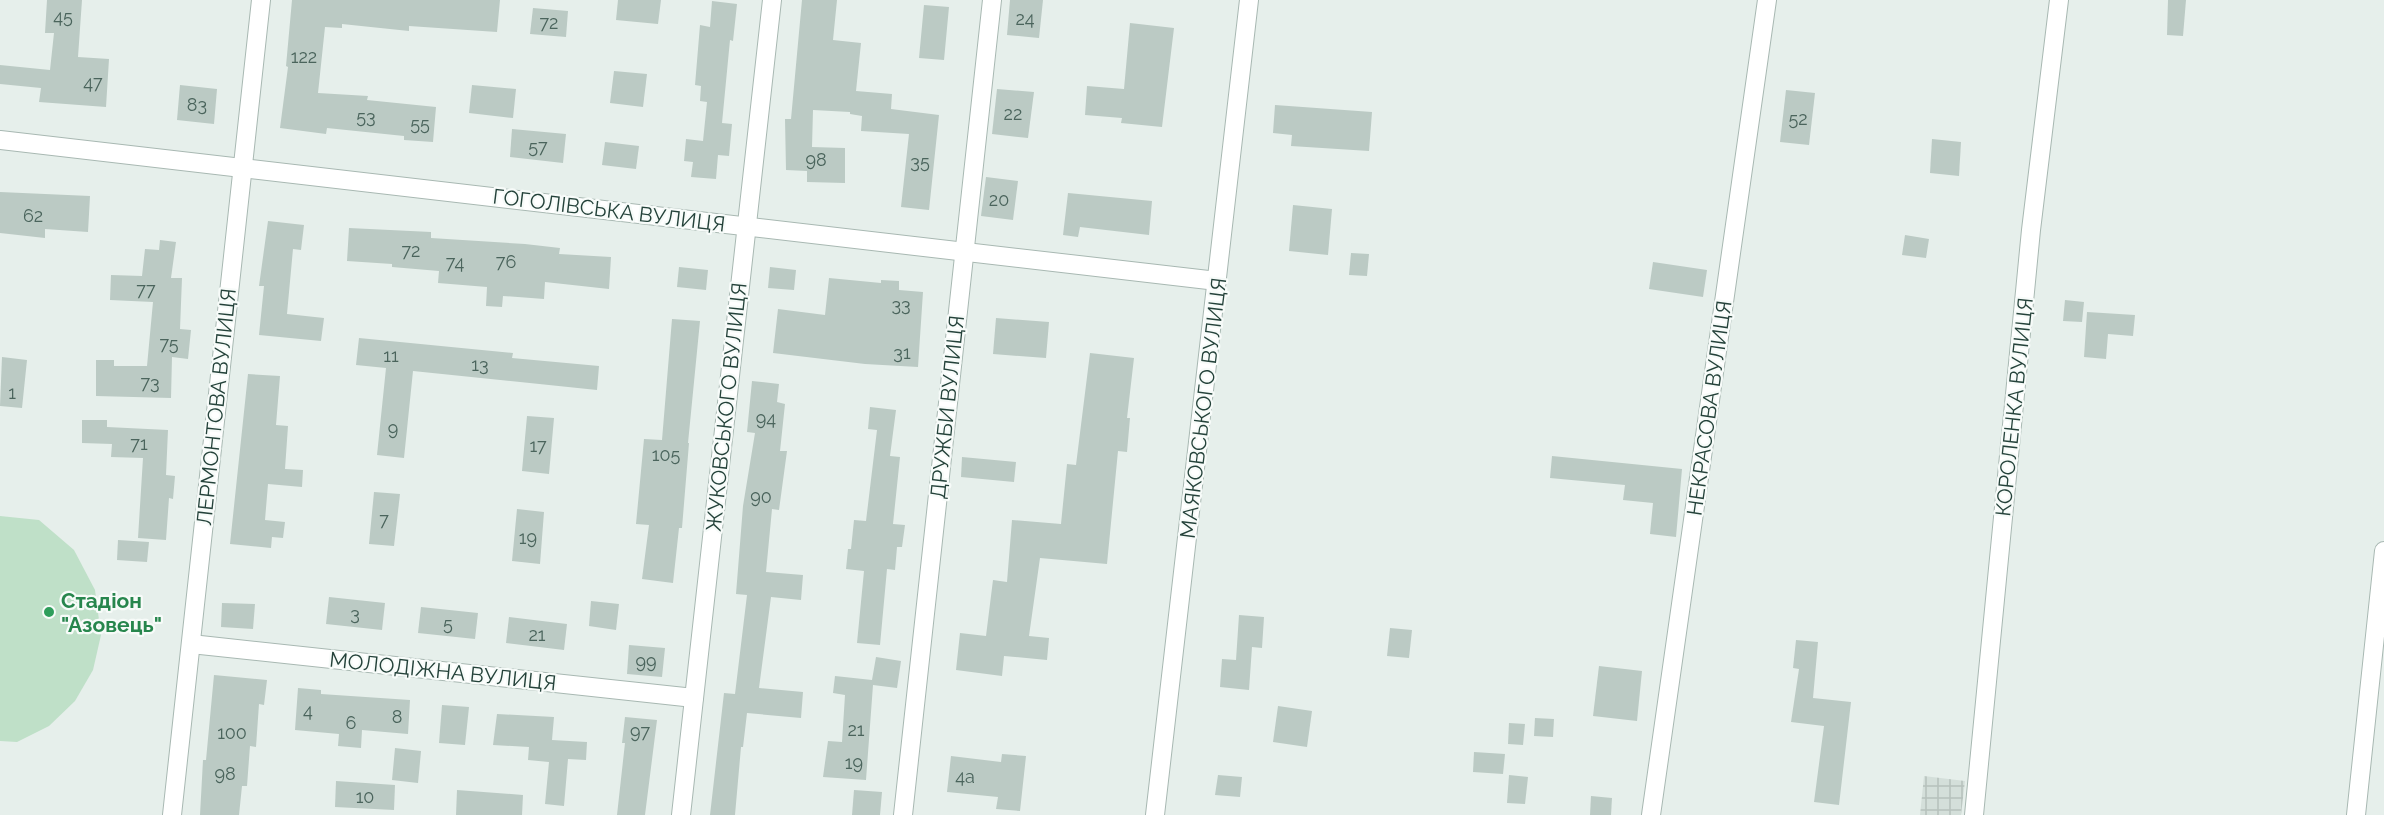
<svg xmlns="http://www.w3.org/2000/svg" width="2384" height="815" font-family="Raleway,sans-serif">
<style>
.industrial{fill:url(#industrial-grid)}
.green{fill:#bfe0c8}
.building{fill:#bbcac4}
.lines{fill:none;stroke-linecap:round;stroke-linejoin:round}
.minor-casing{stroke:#a8b8b2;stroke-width:20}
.minor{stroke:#fff;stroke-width:18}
.leisure-dot{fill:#2e9e5b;stroke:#f7fbf9;stroke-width:2}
.labels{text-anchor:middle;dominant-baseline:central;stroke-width:4.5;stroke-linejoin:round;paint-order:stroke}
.number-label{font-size:18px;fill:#4a645c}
.street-label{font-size:21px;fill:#24423a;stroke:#f7fbf9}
.leisure-label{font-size:21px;font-weight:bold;fill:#27864d;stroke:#f7fbf9;text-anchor:start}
</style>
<defs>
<pattern id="industrial-grid" width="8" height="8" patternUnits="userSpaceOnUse" patternTransform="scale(1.5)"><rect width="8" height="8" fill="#d4dfda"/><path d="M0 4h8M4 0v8" fill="none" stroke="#b6c1bc"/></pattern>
</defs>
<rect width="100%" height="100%" fill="#e6efeb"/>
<polygon class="industrial" points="1924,776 1965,781 1961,815 1920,815"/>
<polygon class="green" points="0,516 39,520 74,550 95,590 101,635 93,670 75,701 49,726 17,742 0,741"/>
<g class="building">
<polygon points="47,0 82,0 78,57 109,59 106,107 39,102 41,88 0,84 0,65 50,70 54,33 45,33"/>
<polygon points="292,0 500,0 497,32 409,26 409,31 342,24 342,28 325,27 318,93 368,96 367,100 436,107 433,142 404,140 404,136 327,128 326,134 280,128 288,67 286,66"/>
<polygon points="618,0 661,0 658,24 616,20"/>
<polygon points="802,0 837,0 833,40 861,43 856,91 892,94 891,109 939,115 929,210 901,207 909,134 861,131 862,116 850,114 850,112 813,110 812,147 845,148 845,183 807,182 807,171 786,170 785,119 791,119"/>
<polygon points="1010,0 1043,0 1039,38 1007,35"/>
<polygon points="2168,0 2186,0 2183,36 2167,35"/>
<polygon points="712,1 737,4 733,41 730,40 722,123 732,124 729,156 718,155 716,179 691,177 693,162 684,161 686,139 703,141 707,102 700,101 701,86 695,85 700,25 710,27"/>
<polygon points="924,5 949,7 944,60 919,58"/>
<polygon points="533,8 568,11 566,37 530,34"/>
<polygon points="1130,23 1174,28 1162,127 1121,123 1122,118 1085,115 1087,86 1124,89"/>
<polygon points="614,71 647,74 643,107 610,103"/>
<polygon points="180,85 217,89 214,124 177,120"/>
<polygon points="472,85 516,89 513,118 469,113"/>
<polygon points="997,89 1034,92 1028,138 992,134"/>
<polygon points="1786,90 1815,93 1809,145 1780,142"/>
<polygon points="1275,105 1372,112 1369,151 1291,146 1292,135 1273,133"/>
<polygon points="512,129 566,134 563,163 510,157"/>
<polygon points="1932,139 1961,142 1959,176 1930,173"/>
<polygon points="605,142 639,146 636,169 602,165"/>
<polygon points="986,177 1018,181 1013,220 981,216"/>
<polygon points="0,192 90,196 88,232 45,229 45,238 0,233"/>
<polygon points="1068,193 1152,201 1149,235 1080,227 1078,237 1063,235"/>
<polygon points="1293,205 1332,209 1328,255 1289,251"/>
<polygon points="268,221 304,225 301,250 293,249 287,314 324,318 321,341 259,335 264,286 259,286"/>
<polygon points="349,228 431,232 431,238 525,244 560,248 559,254 611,257 609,289 545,282 544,299 503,296 502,307 486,306 487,287 438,283 439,271 392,267 392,264 347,261"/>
<polygon points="1905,235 1929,239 1926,258 1902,255"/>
<polygon points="160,240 176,242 171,278 182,278 180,329 191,330 188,359 172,357 171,398 96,396 96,360 114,360 114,366 147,366 153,302 110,300 111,275 142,276 145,249 159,250"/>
<polygon points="1351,253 1369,254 1367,276 1349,275"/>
<polygon points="1653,262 1707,270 1703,297 1649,289"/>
<polygon points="679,267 708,270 706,290 677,287"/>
<polygon points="770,267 796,270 794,290 768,288"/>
<polygon points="829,278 881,283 881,280 899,281 899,290 923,292 918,367 865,364 773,353 778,309 825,315"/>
<polygon points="2065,300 2084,302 2082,322 2063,321"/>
<polygon points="2087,312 2135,315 2133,336 2108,334 2106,359 2084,357"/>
<polygon points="996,318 1049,322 1046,358 993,354"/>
<polygon points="672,319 700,321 688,443 689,443 682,528 679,528 673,583 642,579 649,525 636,524 644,439 662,440"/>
<polygon points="359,338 513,353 512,358 599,366 597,390 413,371 404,458 377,455 386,368 356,365"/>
<polygon points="1090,353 1134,358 1127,418 1130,418 1127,452 1118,451 1107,564 1040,558 1029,636 1049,638 1047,660 1004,656 1002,676 956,670 960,633 986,636 993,580 1007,582 1012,520 1061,524 1067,464 1076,465"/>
<polygon points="2,357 27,360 22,408 0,406"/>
<polygon points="248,374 280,376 276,425 288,426 285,469 303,470 302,487 268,484 265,520 285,522 283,538 272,537 271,548 230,544"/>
<polygon points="752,381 779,384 777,402 785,404 780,451 787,451 779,510 772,509 766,572 803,575 801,600 771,597 759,688 803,692 801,718 747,713 743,747 741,747 735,815 710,815 724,693 735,694 747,595 736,594 743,506 755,433 747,432"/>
<polygon points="870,407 896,410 890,456 900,457 893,524 905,525 902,547 897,547 895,570 887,569 880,645 857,643 864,571 846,569 848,549 851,549 854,520 866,521 877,430 868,429"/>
<polygon points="527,416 554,418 549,474 522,471"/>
<polygon points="82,420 107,420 107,427 168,430 166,475 175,476 173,499 169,498 166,540 138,538 143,458 111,457 112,444 82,443"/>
<polygon points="1552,456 1682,469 1676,537 1650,534 1653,503 1623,500 1625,485 1550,478"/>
<polygon points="962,457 1016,462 1014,482 961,477"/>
<polygon points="374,492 400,494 394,546 369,544"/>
<polygon points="517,509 544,512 540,564 512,561"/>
<polygon points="118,540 149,542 147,562 117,560"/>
<polygon points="329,597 385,603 382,630 326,624"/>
<polygon points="591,601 619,604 616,630 589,626"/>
<polygon points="222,603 255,604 253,629 221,627"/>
<polygon points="421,607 478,613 475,639 418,633"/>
<polygon points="1239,615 1264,617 1262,648 1252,647 1249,690 1220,687 1222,659 1236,660"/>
<polygon points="509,617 567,624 564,650 506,643"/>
<polygon points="1390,628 1412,630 1409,658 1387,656"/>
<polygon points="1796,640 1818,642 1813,698 1851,702 1839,805 1814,802 1824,726 1791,722 1799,669 1793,668"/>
<polygon points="629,645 665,648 662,677 627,674"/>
<polygon points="876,657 901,661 897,688 873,685 866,780 823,777 828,741 842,742 845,695 833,693 835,676 872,680"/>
<polygon points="1599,666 1642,671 1637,721 1593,716"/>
<polygon points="214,675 267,680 264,705 259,704 256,747 250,746 247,786 242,786 239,815 200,815 203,760 206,760"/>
<polygon points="298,688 321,690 321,694 410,700 408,734 362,730 361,748 338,746 339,734 295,730"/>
<polygon points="442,705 469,707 465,745 439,743"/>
<polygon points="1278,706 1312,711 1307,747 1273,742"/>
<polygon points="497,714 554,717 552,740 587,742 586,760 568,759 564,806 545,804 549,762 528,760 529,747 493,745"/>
<polygon points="625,717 657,720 645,815 617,815 625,743 622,743"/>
<polygon points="1535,718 1554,719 1553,737 1534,736"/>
<polygon points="1509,723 1525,724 1523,745 1508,744"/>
<polygon points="395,748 421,751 418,783 392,780"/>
<polygon points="1474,752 1505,754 1503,774 1473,772"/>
<polygon points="1002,754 1026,756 1020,811 996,809 998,797 947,792 951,756 1001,762"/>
<polygon points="1218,775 1242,777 1240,797 1215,795"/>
<polygon points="1509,775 1528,777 1525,804 1507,803"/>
<polygon points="336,781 395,785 394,810 335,807"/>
<polygon points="457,790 523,795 522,815 456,815"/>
<polygon points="854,790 882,792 880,815 852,815"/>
<polygon points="1591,796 1612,798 1611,815 1590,815"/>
</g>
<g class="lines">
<g class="minor-casing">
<g id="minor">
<polyline points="0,140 1217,281"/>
<polyline points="191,644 694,698"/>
<polyline points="172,815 261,0"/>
<polyline points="681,815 772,0"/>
<polyline points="903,815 992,0"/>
<polyline points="1155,815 1249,0"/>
<polyline points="1651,815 1767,0"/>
<polyline points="1974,815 2031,230 2059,0"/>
<polyline points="2356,815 2384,551"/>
</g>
</g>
<use href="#minor" class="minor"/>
</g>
<circle class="leisure-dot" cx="49" cy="612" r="6"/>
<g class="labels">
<g class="number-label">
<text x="63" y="16">45</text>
<text x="1025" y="18">24</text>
<text x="549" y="22">72</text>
<text x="304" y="56">122</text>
<text x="93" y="82">47</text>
<text x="197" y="104">83</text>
<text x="1013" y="113">22</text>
<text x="366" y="116">53</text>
<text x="1798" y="118">52</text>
<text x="420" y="123">55</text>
<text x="538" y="146">57</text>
<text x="816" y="159">98</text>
<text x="920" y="161">35</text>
<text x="999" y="199">20</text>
<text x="33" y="215">62</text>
<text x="411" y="250">72</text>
<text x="506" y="261">76</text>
<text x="455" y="262">74</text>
<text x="146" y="289">77</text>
<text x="901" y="304">33</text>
<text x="169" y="343">75</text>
<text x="902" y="352">31</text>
<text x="391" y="355">11</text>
<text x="480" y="364">13</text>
<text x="150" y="382">73</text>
<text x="12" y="392">1</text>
<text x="766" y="418">94</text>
<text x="393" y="428">9</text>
<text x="139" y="443">71</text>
<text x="538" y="445">17</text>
<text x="666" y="454">105</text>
<text x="761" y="496">90</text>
<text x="384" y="519">7</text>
<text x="528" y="537">19</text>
<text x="355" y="613">3</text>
<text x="448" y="623">5</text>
<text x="537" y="634">21</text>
<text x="646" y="661">99</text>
<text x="308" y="710">4</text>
<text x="397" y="716">8</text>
<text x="351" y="722">6</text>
<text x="856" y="729">21</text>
<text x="640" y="731">97</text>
<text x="232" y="732">100</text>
<text x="854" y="762">19</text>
<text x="225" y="773">98</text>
<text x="965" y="776">4а</text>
<text x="365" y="796">10</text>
</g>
<g class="street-label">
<text transform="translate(609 210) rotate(7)">ГОГОЛІВСЬКА ВУЛИЦЯ</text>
<text transform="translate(216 407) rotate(-84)">ЛЕРМОНТОВА ВУЛИЦЯ</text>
<text transform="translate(726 407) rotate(-84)">ЖУКОВСЬКОГО ВУЛИЦЯ</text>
<text transform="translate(947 407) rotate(-84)">ДРУЖБИ ВУЛИЦЯ</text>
<text transform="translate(2014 407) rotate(-84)">КОРОЛЕНКА ВУЛИЦЯ</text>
<text transform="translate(1203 408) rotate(-83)">МАЯКОВСЬКОГО ВУЛИЦЯ</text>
<text transform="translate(1709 408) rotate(-82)">НЕКРАСОВА ВУЛИЦЯ</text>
<text transform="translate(443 671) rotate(6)">МОЛОДІЖНА ВУЛИЦЯ</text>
</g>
<g class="leisure-label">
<text x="61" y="600">Стадіон<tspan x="61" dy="24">"Азовець"</tspan></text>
</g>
</g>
</svg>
